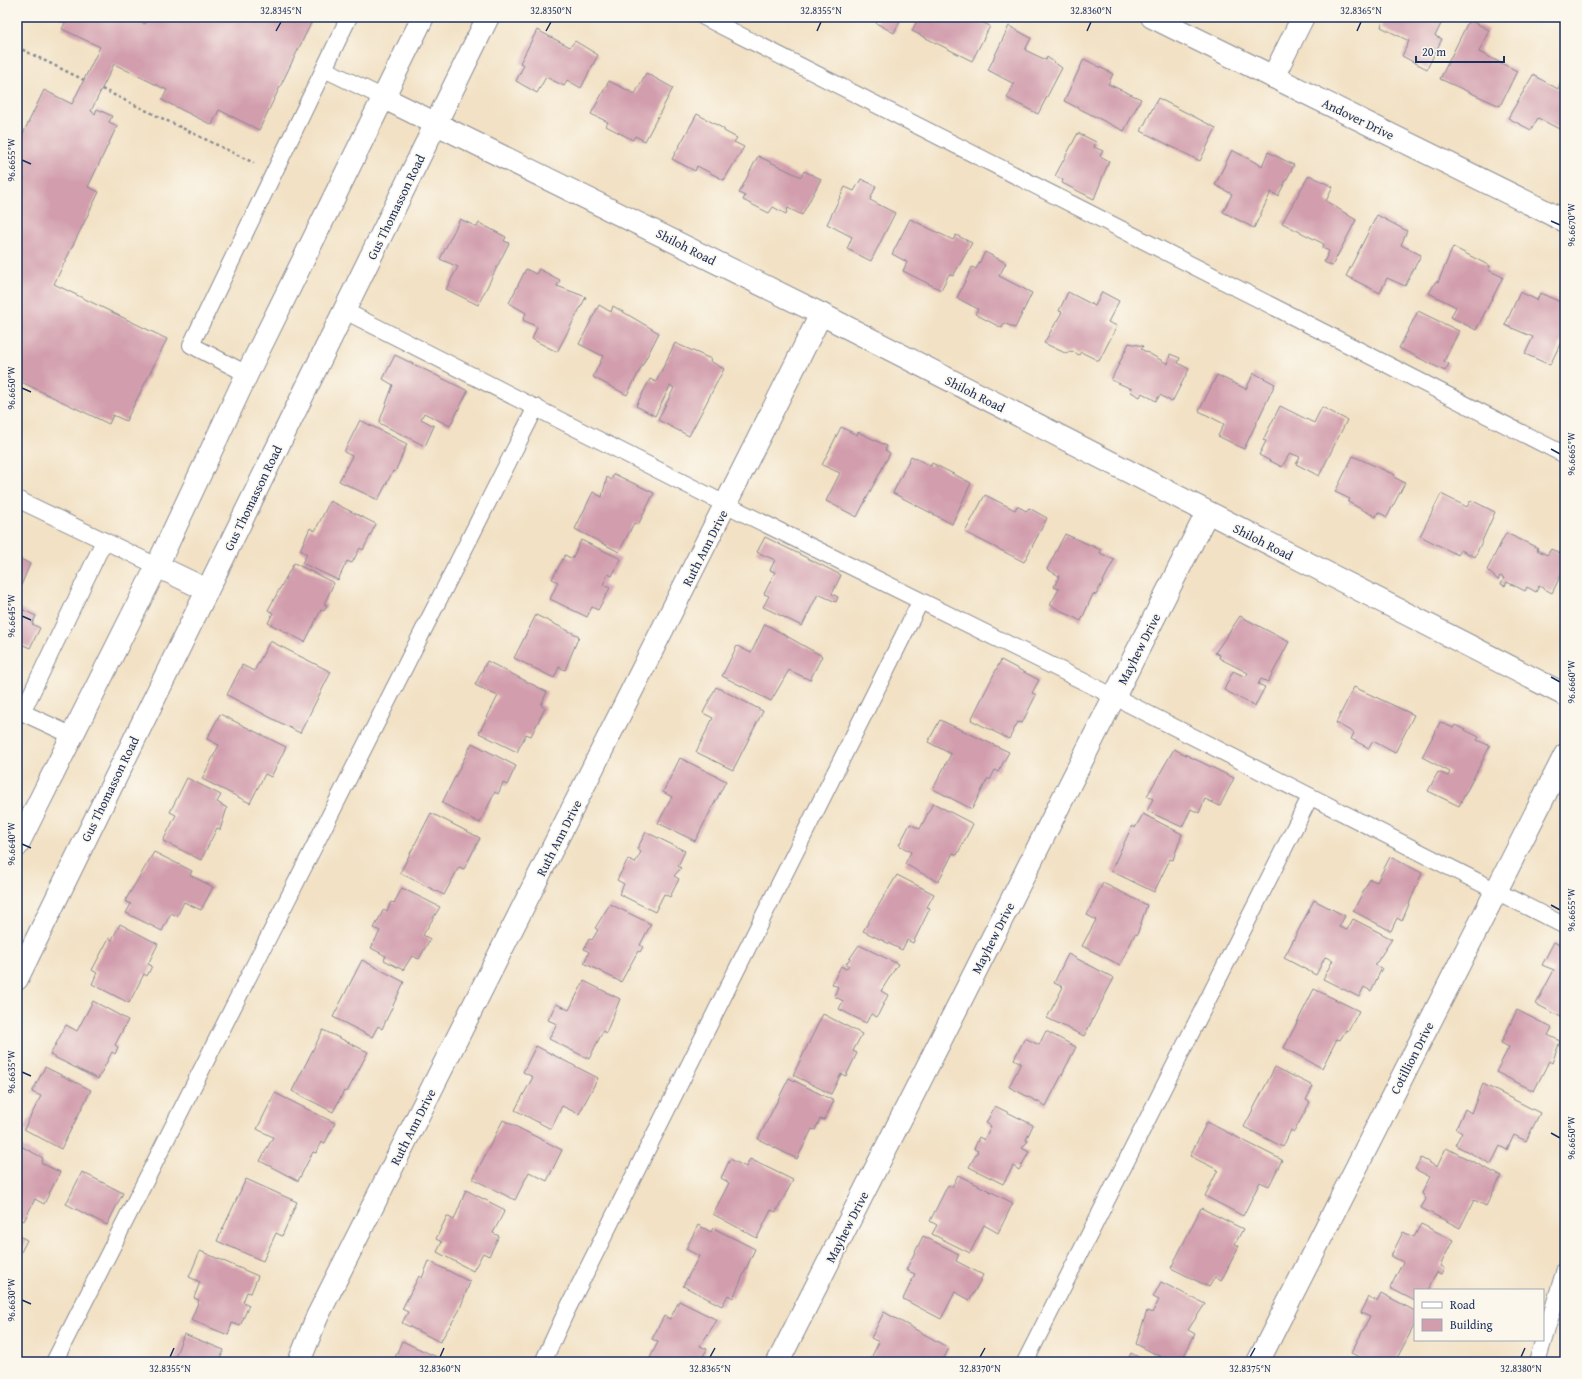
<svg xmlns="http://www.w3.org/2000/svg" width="1582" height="1379" font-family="'Gentium Book Plus',serif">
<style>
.building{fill:#d29ead}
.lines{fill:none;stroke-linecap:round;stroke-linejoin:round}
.lane-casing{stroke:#868891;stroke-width:18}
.street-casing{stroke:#868891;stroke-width:24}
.secondary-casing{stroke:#868891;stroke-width:24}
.path{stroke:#868891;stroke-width:2.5;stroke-dasharray:3 3;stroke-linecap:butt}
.lane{stroke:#fff;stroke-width:16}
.street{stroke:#fff;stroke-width:22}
.secondary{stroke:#fff;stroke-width:22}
.ticks{fill:none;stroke:#1b2f5e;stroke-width:1.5}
.labels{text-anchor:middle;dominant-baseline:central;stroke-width:3.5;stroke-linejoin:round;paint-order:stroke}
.street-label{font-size:13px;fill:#1b2f5e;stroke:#fbf7ec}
.neatline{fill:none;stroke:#1b2f5e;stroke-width:1.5}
.ticks-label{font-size:10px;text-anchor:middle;fill:#1b2f5e}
</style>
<rect width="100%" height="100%" fill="#fbf7ec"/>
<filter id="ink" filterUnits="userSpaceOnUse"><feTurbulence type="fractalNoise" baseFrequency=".025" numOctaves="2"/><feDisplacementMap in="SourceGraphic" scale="8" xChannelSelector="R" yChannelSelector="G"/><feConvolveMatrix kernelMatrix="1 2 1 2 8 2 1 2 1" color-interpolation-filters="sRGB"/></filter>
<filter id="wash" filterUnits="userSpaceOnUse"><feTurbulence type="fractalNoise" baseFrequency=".012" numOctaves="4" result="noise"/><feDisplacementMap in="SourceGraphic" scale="16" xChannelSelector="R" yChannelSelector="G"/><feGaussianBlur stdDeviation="0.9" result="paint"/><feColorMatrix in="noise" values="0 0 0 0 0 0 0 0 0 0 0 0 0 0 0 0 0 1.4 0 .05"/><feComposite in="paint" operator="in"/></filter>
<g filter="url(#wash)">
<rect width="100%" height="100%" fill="#f2e1c4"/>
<g id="blocks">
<g class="building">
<polygon points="57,17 131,17 145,24 149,17 314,17 259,130 219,110 212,125 162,100 167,90 114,64 91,111 95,114 97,109 112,116 109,122 117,126 88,187 99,192 54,284 167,339 126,421 113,415 109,424 17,380 17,146 44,90 72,104 100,47 62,29 66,21"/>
<polygon points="879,17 902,17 894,33 876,23"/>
<polygon points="919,17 971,17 990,26 972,61 912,31"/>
<polygon points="1384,17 1444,18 1435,36 1442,39 1427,69 1402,56 1409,41 1381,27"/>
<polygon points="1469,20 1489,30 1479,52 1517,71 1500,106 1440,79"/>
<polygon points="1009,26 1031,38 1025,50 1046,60 1047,57 1062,68 1038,114 1007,98 1014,84 988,70"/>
<polygon points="537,30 570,47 575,41 598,55 581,88 567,80 564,86 546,77 537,93 516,81 524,65 520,63"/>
<polygon points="1084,59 1113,74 1108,84 1141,99 1124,131 1064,101"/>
<polygon points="1565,71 1565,132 1538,118 1531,130 1508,118 1533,75 1558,89"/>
<polygon points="646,73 673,88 645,141 635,136 633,140 606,126 608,122 591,114 609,81 635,94"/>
<polygon points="1158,98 1216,128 1200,161 1141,131"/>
<polygon points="697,114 724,129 724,131 737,138 734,142 744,147 724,180 697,166 695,171 672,159"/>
<polygon points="1078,133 1096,142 1094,147 1103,151 1100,156 1109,161 1094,199 1062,183 1063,180 1055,176"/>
<polygon points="1232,150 1262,166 1268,152 1294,165 1278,196 1271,192 1254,228 1223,212 1232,194 1215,185"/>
<polygon points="758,156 801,177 804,171 821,179 802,215 788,208 786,214 773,207 769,213 743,200 745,196 739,193"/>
<polygon points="1309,175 1333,187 1326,201 1356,220 1332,266 1324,262 1329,251 1322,248 1324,244 1282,223"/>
<polygon points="861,179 876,186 870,200 895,213 871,261 847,249 852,237 827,224 845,187 854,191"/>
<polygon points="1377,215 1407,231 1401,245 1421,255 1405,286 1387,278 1380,293 1346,276"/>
<polygon points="460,219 477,227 479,223 506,237 504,241 509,243 478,305 446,289 458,267 440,259"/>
<polygon points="910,219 953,240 956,235 972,243 953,276 949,274 941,290 903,271 907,262 892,254"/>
<polygon points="1453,247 1490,266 1488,270 1503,277 1476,330 1451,317 1456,307 1429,293 1436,281 1438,282"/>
<polygon points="985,252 1006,263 999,276 1032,293 1015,328 1004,323 1002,328 975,314 978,309 957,298 972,267 976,269"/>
<polygon points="526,269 536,274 539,269 560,280 557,286 586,297 557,352 532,339 537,327 523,320 526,313 509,303"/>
<polygon points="1068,292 1095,306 1102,292 1119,301 1108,322 1117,326 1099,361 1081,352 1079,355 1072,351 1065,353 1044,343 1062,312 1059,311"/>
<polygon points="1520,292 1537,300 1540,293 1565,304 1562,309 1565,311 1565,334 1550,365 1525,354 1533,337 1505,325"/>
<polygon points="599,305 611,312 613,306 659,333 627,395 593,377 603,356 579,344"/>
<polygon points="1418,311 1459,331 1444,361 1449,364 1445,371 1399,348"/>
<polygon points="675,343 711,359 710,361 724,369 689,436 658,420 674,388 670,386 655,416 636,406 650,379 656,382"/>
<polygon points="1129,343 1143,346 1141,349 1168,364 1170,354 1180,358 1178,363 1189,369 1172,402 1160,395 1156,401 1142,393 1140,397 1131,392 1132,389 1111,380"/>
<polygon points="395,355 468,391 450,426 424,413 421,419 434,426 425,446 379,423 393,385 383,379"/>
<polygon points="1254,373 1275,384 1244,449 1218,436 1224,424 1199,411 1217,375 1246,389"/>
<polygon points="1280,406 1314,423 1322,407 1347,420 1319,476 1296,464 1300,457 1290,453 1282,467 1259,455 1266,441 1263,440"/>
<polygon points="360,420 407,444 395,472 393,471 378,500 339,481 352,456 344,452"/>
<polygon points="841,427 857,435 858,432 887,446 885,450 890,453 857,517 826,501 840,473 822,465"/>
<polygon points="911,456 931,466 932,463 971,483 952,524 893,493"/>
<polygon points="1353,456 1395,475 1394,477 1405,483 1387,517 1378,512 1376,517 1348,502 1350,499 1335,492"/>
<polygon points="614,474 654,493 638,525 634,523 619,552 575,529 593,492 602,497 607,477 611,480"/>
<polygon points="1441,494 1467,507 1471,500 1495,512 1475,557 1461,550 1458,555 1420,536"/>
<polygon points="985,495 1015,510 1017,506 1026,511 1029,508 1047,518 1024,562 965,532"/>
<polygon points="330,501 376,524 363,550 360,548 352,563 347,561 338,580 302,563 307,554 300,550 310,528 315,531"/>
<polygon points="1506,533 1538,548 1537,550 1547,555 1551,549 1565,556 1565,567 1552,593 1539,586 1536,592 1527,587 1525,591 1507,582 1505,586 1501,584 1504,578 1500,576 1498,580 1487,570"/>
<polygon points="1065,534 1101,550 1100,553 1114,560 1096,595 1093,594 1081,621 1050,605 1059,589 1054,587 1059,576 1047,569"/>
<polygon points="765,537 841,575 832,594 838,597 836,602 818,594 802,626 763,607 769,596 764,594 775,572 770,570 775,560 757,552"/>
<polygon points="581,540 621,559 612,576 608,574 603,585 610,588 598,610 592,607 587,617 550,599 558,582 552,579 565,555 572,559"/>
<polygon points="17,557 30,564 17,595"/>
<polygon points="294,563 334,583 324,604 327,605 324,611 321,610 305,642 268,623 273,613 268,610"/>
<polygon points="17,607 36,616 32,624 40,628 30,648 21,644 19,650 17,649"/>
<polygon points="536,615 579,636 565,670 559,667 554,678 514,658"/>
<polygon points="1240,616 1289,642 1268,682 1261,679 1258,684 1265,687 1255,706 1224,690 1233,671 1246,677 1248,673 1219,658 1220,655 1215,653"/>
<polygon points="765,624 822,656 810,680 789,670 771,701 722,676 737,646 751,653"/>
<polygon points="270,641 331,672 300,733 227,695 242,665 254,671"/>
<polygon points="1001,660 1039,680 1032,693 1036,695 1022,723 1018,722 1009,739 971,720"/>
<polygon points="487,661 547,692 541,705 545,708 531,736 526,734 517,752 479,733 498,696 475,685"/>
<polygon points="716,687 763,711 733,770 696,752 713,718 703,713"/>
<polygon points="1354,687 1414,715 1395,753 1373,741 1369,748 1351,739 1354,733 1336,723"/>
<polygon points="220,714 286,747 271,777 265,774 250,803 202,779 219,745 207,739"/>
<polygon points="940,720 1009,752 998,772 995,770 990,780 988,778 972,809 933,789 951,754 928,742"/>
<polygon points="1440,722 1453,728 1455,725 1479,737 1477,740 1490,746 1459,806 1428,791 1438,772 1448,776 1450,772 1422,757"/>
<polygon points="472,743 516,766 507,785 503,783 498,794 495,792 480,823 442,803"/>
<polygon points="1174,749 1234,778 1220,806 1205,799 1199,813 1191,809 1182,827 1147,811 1153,799 1147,796"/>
<polygon points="680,758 726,781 695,841 658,823 672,797 663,792"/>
<polygon points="187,778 221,795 217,802 227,808 220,830 217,828 201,860 163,841 176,815 170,812"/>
<polygon points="933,803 973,824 957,855 953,853 938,882 905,864 911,852 899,845 910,824 920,829"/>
<polygon points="431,813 480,838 464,869 459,867 444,895 400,873"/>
<polygon points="1143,814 1182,834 1173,860 1170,859 1154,892 1111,871 1132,826 1135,828"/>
<polygon points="646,832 685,851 678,866 681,868 674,876 679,879 670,897 664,894 655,912 619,894 624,884 617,880 628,859 635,863 641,852 637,849"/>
<polygon points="154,852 192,871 190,875 213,887 201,910 184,902 177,916 171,913 162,931 126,913 131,904 125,901"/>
<polygon points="1390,857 1422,873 1402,921 1397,918 1391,931 1353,911 1370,879 1377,882"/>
<polygon points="897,875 934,894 927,907 930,908 913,943 907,940 902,950 863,931"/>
<polygon points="1103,883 1147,905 1137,935 1135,934 1120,965 1082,946 1096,920 1087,915"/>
<polygon points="402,888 440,907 423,935 430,939 419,959 412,956 403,970 384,960 386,956 371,948 380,931 374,928 384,909 387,911 391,902 394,903"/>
<polygon points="1314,900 1345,916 1339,927 1347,930 1353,919 1392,939 1375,965 1382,968 1371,991 1364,987 1359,997 1323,979 1333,960 1325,957 1316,975 1284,958"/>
<polygon points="610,904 651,924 640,945 643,947 640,952 638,951 621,982 584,963 589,952 584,949 589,939 592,940 598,930 595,928"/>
<polygon points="120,924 158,944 148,964 152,966 147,976 144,974 129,1003 92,984 97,973 92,970 109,938 112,940"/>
<polygon points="1554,942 1565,948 1565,1019 1536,1004 1554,970 1542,965"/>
<polygon points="859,945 898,964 881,991 888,995 877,1017 871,1014 866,1023 839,1009 843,1001 834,996 838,987 832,984 841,966 846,969 849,965 846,964"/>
<polygon points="1068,954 1114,978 1084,1036 1047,1018 1063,987 1054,983"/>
<polygon points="362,960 404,982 382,1029 378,1026 372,1037 333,1017"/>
<polygon points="584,981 620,999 606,1033 603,1031 589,1059 549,1039 557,1024 548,1020 556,1004 569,1010"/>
<polygon points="1314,989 1359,1011 1348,1031 1346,1030 1340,1040 1337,1039 1322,1068 1284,1048"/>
<polygon points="93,1001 128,1020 115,1045 118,1047 115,1054 112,1052 98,1079 50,1055 66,1025 77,1031"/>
<polygon points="1517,1010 1552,1028 1548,1035 1560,1041 1552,1063 1549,1061 1534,1091 1496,1072 1509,1047 1501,1043"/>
<polygon points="823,1014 862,1034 853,1051 857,1053 846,1076 841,1074 831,1094 793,1075"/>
<polygon points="323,1030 368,1052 347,1092 344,1091 333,1112 292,1091"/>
<polygon points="1046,1031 1076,1047 1046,1106 1009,1087 1021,1063 1014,1059 1025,1038 1039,1045"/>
<polygon points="536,1046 598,1078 579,1114 562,1106 551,1129 515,1110 533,1077 523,1072"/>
<polygon points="45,1067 91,1090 61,1149 24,1129 41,1096 32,1092"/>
<polygon points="1275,1067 1313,1086 1306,1100 1310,1102 1294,1132 1291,1130 1283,1147 1244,1127"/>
<polygon points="789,1078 834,1101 824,1120 820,1119 815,1130 812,1129 797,1159 758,1139"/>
<polygon points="1483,1084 1540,1113 1526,1141 1514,1135 1507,1150 1500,1146 1491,1164 1455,1145 1462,1132 1456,1128 1465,1109 1471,1113"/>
<polygon points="275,1093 335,1123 325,1143 322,1142 316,1153 313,1152 298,1181 260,1161 273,1137 257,1129"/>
<polygon points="995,1106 1033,1125 1026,1140 1028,1141 1022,1148 1029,1152 1019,1170 1013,1166 1003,1184 969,1167 978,1151 974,1149 979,1137 984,1140 991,1126 986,1123"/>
<polygon points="503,1120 562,1150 547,1181 529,1172 515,1200 473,1179"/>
<polygon points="1207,1122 1282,1160 1269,1186 1260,1182 1243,1216 1205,1196 1218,1170 1190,1156"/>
<polygon points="17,1144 43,1158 41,1163 60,1172 44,1204 35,1199 24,1221 17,1217"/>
<polygon points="1446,1148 1501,1176 1486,1206 1474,1200 1460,1228 1421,1208 1426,1199 1422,1193 1430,1177 1415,1169 1421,1158 1437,1167"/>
<polygon points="730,1159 746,1167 750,1159 793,1180 776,1212 771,1210 757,1238 713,1214 729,1183 721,1178"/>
<polygon points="82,1172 123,1193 107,1225 66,1204"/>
<polygon points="958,1175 1013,1203 998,1233 984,1225 970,1253 932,1234 937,1225 930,1221 948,1185 952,1187"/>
<polygon points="246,1179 297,1202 282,1236 276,1233 263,1261 217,1241"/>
<polygon points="466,1190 505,1210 493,1233 499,1236 489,1256 483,1253 473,1271 437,1252 442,1242 436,1239 447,1216 454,1220"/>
<polygon points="1201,1208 1243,1229 1235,1244 1239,1246 1221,1281 1215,1277 1209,1287 1171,1268"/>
<polygon points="1421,1224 1453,1240 1440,1266 1444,1268 1441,1274 1437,1272 1428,1290 1415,1290 1415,1301 1390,1288 1403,1262 1391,1256 1403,1232 1414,1237"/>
<polygon points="698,1225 711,1232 713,1228 755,1249 733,1298 728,1295 722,1306 683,1286 699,1256 686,1249"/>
<polygon points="17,1235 27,1240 17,1260"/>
<polygon points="923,1236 959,1254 956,1261 983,1275 970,1300 955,1292 941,1319 903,1299 915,1274 906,1270"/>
<polygon points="200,1251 258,1276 251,1293 247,1292 243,1302 249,1305 240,1326 232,1323 228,1335 191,1320 199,1300 194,1298 200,1282 189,1277"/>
<polygon points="429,1261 470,1282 459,1311 440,1342 402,1323 408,1312 402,1309 419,1276 422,1278"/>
<polygon points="1161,1282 1205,1304 1188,1330 1195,1334 1181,1362 1171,1362 1136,1344 1147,1311 1152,1313 1159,1300 1153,1297"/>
<polygon points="1381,1293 1415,1311 1415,1324 1395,1362 1370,1362 1351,1353 1370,1317 1361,1313 1369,1297 1377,1301"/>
<polygon points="679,1301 717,1320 700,1346 707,1349 700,1362 653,1362 649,1360 658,1342 652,1339 664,1316 670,1319"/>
<polygon points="884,1312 949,1348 942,1362 869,1362 879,1342 871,1338"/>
<polygon points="184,1334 224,1350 219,1362 173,1362"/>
<polygon points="402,1341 439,1358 437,1362 393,1362"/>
<polygon points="1131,1353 1148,1362 1127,1362"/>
</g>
</g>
</g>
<g filter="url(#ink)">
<use href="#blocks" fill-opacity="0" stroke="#868891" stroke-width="1"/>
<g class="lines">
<g class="lane-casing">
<g id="lane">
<polyline points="704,17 1565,455"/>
<polyline points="324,69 382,97"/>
<polyline points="345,311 727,505 1115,697 1565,926"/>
<polyline points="247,374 191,345 349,17"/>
<polyline points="17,499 157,566"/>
<polyline points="17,710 71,735"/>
<polyline points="22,713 104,541"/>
<polyline points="54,1362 536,407"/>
<polyline points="543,1362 566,1312 920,602"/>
<polyline points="1025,1362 1310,797"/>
<polyline points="1537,1362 1565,1269"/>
</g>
</g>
<g class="street-casing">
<g id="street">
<polyline points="1152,17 1565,221"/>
<polyline points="1273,77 1303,17"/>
<polyline points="382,97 821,314 1565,695"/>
<polyline points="299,1362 317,1317 821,314"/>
<polyline points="778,1362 1207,513"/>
<polyline points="1258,1362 1565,755"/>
</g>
</g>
<g class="secondary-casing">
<g id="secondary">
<polyline points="157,566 207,590"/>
<polyline points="17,846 157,566 247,374 423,17"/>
<polyline points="17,979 488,17"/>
</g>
</g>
<g class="path">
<polyline points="17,47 84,80"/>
<polyline points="102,89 254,163"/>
</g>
<use href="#lane" class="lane"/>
<use href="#street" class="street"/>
<use href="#secondary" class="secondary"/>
</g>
</g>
<path class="ticks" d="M 276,31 L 281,22M 546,31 L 551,22M 817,31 L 821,22M 1087,31 L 1091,22M 1357,31 L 1361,22M 22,160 L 31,164M 1551,221 L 1560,225M 22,388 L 31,392M 1551,449 L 1560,454M 22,616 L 31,620M 1551,677 L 1560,682M 22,844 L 31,848M 1551,905 L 1560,910M 22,1072 L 31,1076M 1551,1133 L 1560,1138M 22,1300 L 31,1304M 170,1357 L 174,1348M 440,1357 L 444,1348M 710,1357 L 715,1348M 980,1357 L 985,1348M 1250,1357 L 1255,1348M 1521,1357 L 1525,1348"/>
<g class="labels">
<g class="street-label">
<text transform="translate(1358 119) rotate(26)">Andover Drive</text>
<text transform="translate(396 207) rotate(-64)">Gus Thomasson Road</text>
<text transform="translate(686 247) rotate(27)">Shiloh Road</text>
<text transform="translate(975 394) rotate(27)">Shiloh Road</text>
<text transform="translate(253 498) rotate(-64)">Gus Thomasson Road</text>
<text transform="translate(1263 542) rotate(27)">Shiloh Road</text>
<text transform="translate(705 548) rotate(-63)">Ruth Ann Drive</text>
<text transform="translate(1139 649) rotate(-63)">Mayhew Drive</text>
<text transform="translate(110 789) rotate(-64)">Gus Thomasson Road</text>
<text transform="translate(559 838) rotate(-63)">Ruth Ann Drive</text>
<text transform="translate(993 938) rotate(-63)">Mayhew Drive</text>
<text transform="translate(1412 1058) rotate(-63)">Cotillion Drive</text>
<text transform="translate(413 1127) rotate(-63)">Ruth Ann Drive</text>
<text transform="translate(847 1227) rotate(-63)">Mayhew Drive</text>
</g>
</g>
<rect width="1582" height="1379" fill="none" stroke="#fbf7ec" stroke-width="44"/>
<rect x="1414" y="1289" width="130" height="52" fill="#fbf7ec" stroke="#a1a7b3"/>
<rect x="1422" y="1302" width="20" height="6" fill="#ffffff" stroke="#a1a7b3"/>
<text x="1450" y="1309" font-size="12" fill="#1b2f5e">Road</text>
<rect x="1422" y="1319" width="20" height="12" fill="#d29ead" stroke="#a1a7b3"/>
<text x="1450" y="1329" font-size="12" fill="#1b2f5e">Building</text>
<path d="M1416 56v6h88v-6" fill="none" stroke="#1b2f5e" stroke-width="2"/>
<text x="1422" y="56" font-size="12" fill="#1b2f5e" stroke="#fbf7ec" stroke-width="3" paint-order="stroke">20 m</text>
<rect x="22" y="22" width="1538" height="1335" class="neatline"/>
<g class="ticks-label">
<text x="281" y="14">32.8345°N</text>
<text x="551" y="14">32.8350°N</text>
<text x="821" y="14">32.8355°N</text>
<text x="1091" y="14">32.8360°N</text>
<text x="1361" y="14">32.8365°N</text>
<text transform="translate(11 160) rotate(-90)" y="4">96.6655°W</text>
<text transform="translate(1571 225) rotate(-90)" y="4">96.6670°W</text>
<text transform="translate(11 388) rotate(-90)" y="4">96.6650°W</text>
<text transform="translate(1571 454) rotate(-90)" y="4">96.6665°W</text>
<text transform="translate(11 616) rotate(-90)" y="4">96.6645°W</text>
<text transform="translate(1571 682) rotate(-90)" y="4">96.6660°W</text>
<text transform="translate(11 844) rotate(-90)" y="4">96.6640°W</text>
<text transform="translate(1571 910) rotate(-90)" y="4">96.6655°W</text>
<text transform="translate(11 1072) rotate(-90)" y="4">96.6635°W</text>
<text transform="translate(1571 1138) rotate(-90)" y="4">96.6650°W</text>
<text transform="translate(11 1300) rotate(-90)" y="4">96.6630°W</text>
<text x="170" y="1372">32.8355°N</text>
<text x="440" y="1372">32.8360°N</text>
<text x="710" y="1372">32.8365°N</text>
<text x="980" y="1372">32.8370°N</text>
<text x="1250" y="1372">32.8375°N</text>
<text x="1521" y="1372">32.8380°N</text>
</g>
</svg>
